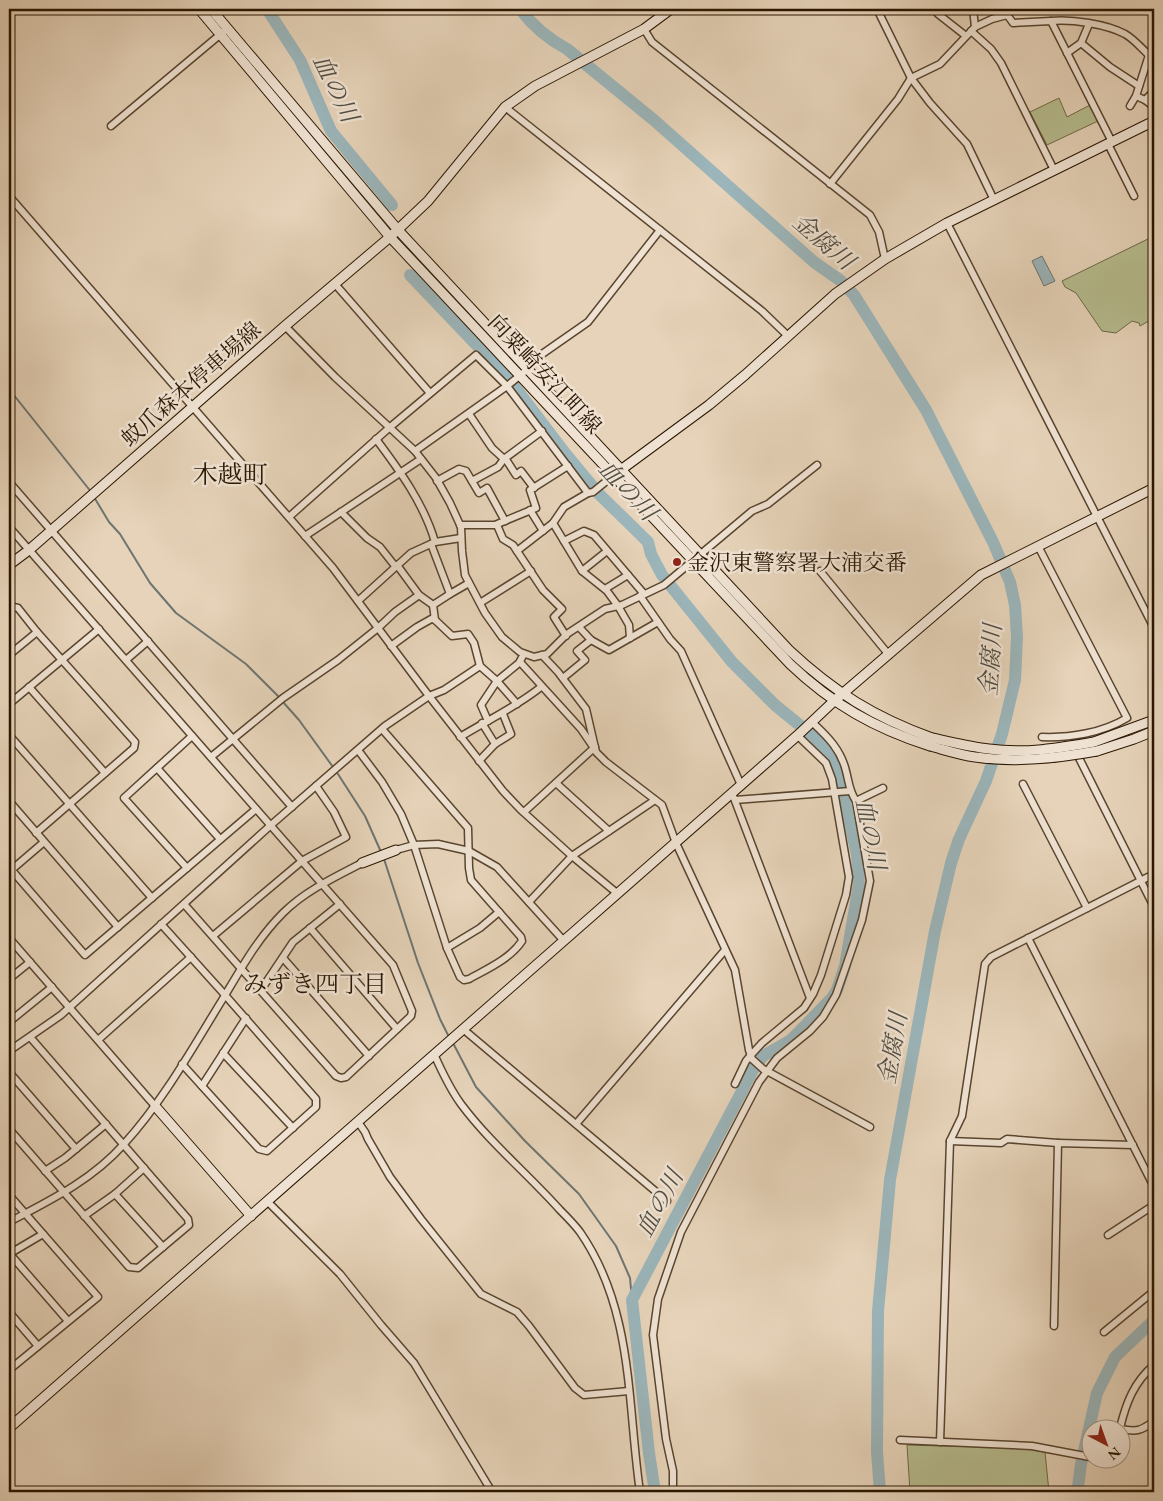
<svg xmlns="http://www.w3.org/2000/svg" width="1163" height="1501" font-family="'EB Garamond','Noto Serif JP',serif">
<style>
.green{fill:#b6bc8f;stroke:#706948}
.water{fill:#9bb5ba;stroke:#6e7570}
.lines{fill:none;stroke-linecap:round;stroke-linejoin:round}
.stream{stroke:#6e7570;stroke-width:2}
.river{stroke:#9bb5ba;stroke-width:12}
.street-casing{stroke:#59452f;stroke-width:9}
.secondary-casing{stroke:#2a1601;stroke-width:11}
.street{stroke:#efe2d2;stroke-width:6}
.secondary{stroke:#efe2d2;stroke-width:9}
.secondary-bridge-casing{stroke:#2a1601;stroke-width:11;stroke-linecap:butt}
.secondary-bridge{stroke:#efe2d2;stroke-width:9}
.poi-dot{fill:#8f2418;stroke:#efe2d2;stroke-width:2}
.labels{text-anchor:middle;dominant-baseline:central;stroke-width:5;stroke-linejoin:round;paint-order:stroke}
.street-label{font-size:22px;fill:#2a1601;stroke:#efe2d2}
.poi-label{font-size:22px;fill:#2a1601;stroke:#efe2d2;text-anchor:start}
.water-label{font-size:24px;font-style:italic;fill:#524e42;stroke:#efe2d2}
.neighbourhood-label{font-size:24px;fill:#2a1601;stroke:#efe2d2}
.quarter-label{font-size:25px;fill:#2a1601;stroke:#efe2d2}
</style>
<rect width="100%" height="100%" fill="#e6d3b9"/>
<filter id="stains"><feTurbulence type="fractalNoise" baseFrequency=".004" numOctaves="4"/><feColorMatrix values="0 0 0 0 .2 0 0 0 0 .09 0 0 0 0 .02 0 0 0 .5 -.17"/></filter>
<radialGradient id="worn" r=".72"><stop offset=".6" stop-color="#630" stop-opacity="0"/><stop offset="1" stop-color="#630" stop-opacity=".3"/></radialGradient>
<g class="green">
<polygon points="1059,98 1067,117 1090,105 1098,121 1047,145 1030,112"/>
<polygon points="1154,236 1154,318 1140,326 1139,323 1132,321 1116,333 1102,331 1076,293 1065,287 1062,281"/>
<polygon points="907,1445 1021,1448 1045,1452 1049,1492 910,1492"/>
</g>
<polygon class="water" points="1042,256 1055,281 1044,286 1032,261"/>
<g class="lines">
<g class="stream">
<polyline points="9,389 92,493"/>
<polyline points="94,497 109,522 120,534 150,583 176,613 246,664 280,698"/>
<polyline points="283,702 299,720 333,767"/>
<polyline points="336,771 365,816 381,852"/>
<polyline points="384,859 418,963 440,1019 449,1037"/>
<polyline points="453,1043 476,1087 525,1141 579,1194 616,1246 630,1278 632,1300"/>
</g>
<g class="river">
<polyline points="267,9 300,60 331,131 392,205"/>
<path d="M 520,9 C 533,26 548,39 567,49 L 655,121 L 814,262 L 841,281 L 854,295 L 926,410 L 993,542 L 1010,582 L 1015,605 L 1017,637 L 1015,680 L 1002,734 L 986,781 L 959,839 L 951,863 L 935,931 L 890,1180 L 878,1311 L 877,1452 L 880,1492"/>
<polyline points="410,275 490,359 515,387 565,453 599,494 648,542 651,554 662,575 732,662 775,705 813,736 833,757 838,770 857,855 859,884 845,966 837,990 832,998 791,1040 763,1056 753,1070 632,1300 649,1453 655,1492"/>
<polyline points="1079,1492 1078,1487 1081,1464 1097,1393 1115,1357 1154,1320"/>
</g>
<g class="street-casing">
<g id="street">
<polyline points="877,9 911,78 930,103 967,144 994,200"/>
<polyline points="934,9 938,14 966,36"/>
<polyline points="973,9 975,27"/>
<polyline points="1003,9 1013,23 1051,21 1112,142"/>
<path d="M 1051,21 C 1072,19 1106,24 1125,34 C 1134,39 1141,48 1149,55 L 1154,51"/>
<polyline points="644,29 652,42 870,215 879,232 885,259"/>
<polyline points="971,31 991,49 1001,63 1054,170"/>
<polyline points="1081,43 1110,67 1139,86"/>
<polyline points="1067,53 1081,43 1089,24"/>
<polyline points="1136,96 1145,100 1154,107"/>
<polyline points="1145,100 1154,91"/>
<polyline points="1130,106 1136,96 1149,55"/>
<polyline points="505,107 762,311 788,336"/>
<polyline points="111,126 228,28"/>
<polyline points="1108,144 1134,196"/>
<polyline points="830,184 898,99 911,78 940,64 975,27 992,19 1007,15"/>
<polyline points="9,196 333,568 429,696 503,791 521,810 572,856 618,894"/>
<polyline points="947,223 1154,628"/>
<polyline points="335,284 430,393"/>
<polyline points="285,326 335,377 415,451 436,478 450,503 461,527 462,551 465,575 485,613 502,637 520,652 534,657 547,654 567,634 605,609 622,605 664,585 752,511 768,504 817,465"/>
<polyline points="469,414 492,448 504,459"/>
<path d="M 376,439 C 400,471 424,504 435,542"/>
<polyline points="415,451 507,386 528,369 535,359 588,322 660,230"/>
<polyline points="505,458 516,475 521,471 534,488"/>
<polyline points="437,481 459,469 466,471 479,493 487,488 505,521"/>
<polyline points="472,481 498,467 504,459 542,431"/>
<polyline points="9,482 292,807"/>
<polyline points="588,493 564,507 553,523 582,571 607,591 618,606 629,625 630,638"/>
<polyline points="530,510 543,531"/>
<polyline points="341,512 367,538 380,547 395,566"/>
<polyline points="289,517 389,428 476,355 507,386 588,493 593,492 614,475"/>
<polyline points="553,523 517,551 543,590 562,609 554,617 566,636"/>
<polyline points="460,525 495,525 536,508 530,490 568,466"/>
<polyline points="497,525 503,539 513,545 517,551"/>
<polyline points="9,527 393,965 412,1011 411,1016 346,1077 341,1078 336,1076 184,904"/>
<polyline points="305,536 421,459"/>
<polyline points="564,541 584,531 594,535 644,594"/>
<polyline points="431,544 450,594 469,583"/>
<path d="M 1038,546 L 1127,718 C 1102,733 1070,738 1042,737"/>
<polyline points="582,571 607,551"/>
<polyline points="820,571 889,655"/>
<polyline points="605,589 628,575"/>
<polyline points="419,595 433,605"/>
<polyline points="640,596 670,639 681,651 741,785"/>
<polyline points="358,601 411,553 435,542 461,538"/>
<polyline points="480,603 531,571"/>
<polyline points="9,606 18,608 37,632"/>
<polyline points="435,620 433,605 450,594"/>
<polyline points="579,627 591,640 609,650 658,622"/>
<polyline points="391,646 417,627 433,618 452,636 468,634 474,643 480,666 497,681 519,663 524,654"/>
<polyline points="9,655 37,632 135,742 134,748 36,833"/>
<polyline points="542,655 558,672 586,709 596,752 606,762 662,805 676,843 735,970 749,1050 752,1059 763,1069 870,1127"/>
<polyline points="126,660 148,641"/>
<polyline points="520,662 581,729 594,748"/>
<polyline points="563,678 585,660 577,651 591,640"/>
<polyline points="29,687 105,773"/>
<polyline points="9,704 99,629"/>
<polyline points="488,721 481,705 497,681 517,704"/>
<polyline points="482,723 495,744"/>
<polyline points="9,735 152,898"/>
<path d="M 460,737 C 488,720 516,707 541,687"/>
<path d="M 358,750 L 382,782 L 401,814 L 414,845 L 447,948 L 460,977 L 464,980 L 469,979 C 487,969 510,959 522,941 L 521,937 L 471,880 L 469,868 L 468,828 L 382,729"/>
<polyline points="1076,752 1154,907"/>
<polyline points="211,757 283,698 338,660 378,628 395,612 419,595 397,565"/>
<polyline points="479,761 495,744 511,734 503,714"/>
<polyline points="157,768 220,839"/>
<polyline points="556,783 609,831"/>
<polyline points="1023,784 1087,908"/>
<polyline points="732,793 810,998"/>
<polyline points="735,800 850,791"/>
<polyline points="9,801 118,927"/>
<polyline points="856,801 883,788"/>
<polyline points="524,812 595,747"/>
<polyline points="396,850 414,845 438,844 469,851 497,867 564,941"/>
<polyline points="9,867 85,955 256,809"/>
<polyline points="187,868 124,798 192,736"/>
<polyline points="9,872 44,842"/>
<polyline points="529,902 572,856 655,800"/>
<polyline points="161,924 225,995 316,1099 316,1107 267,1151 259,1149 182,1064"/>
<polyline points="310,928 397,1029"/>
<polyline points="213,936 302,861 346,837 334,812 316,786"/>
<polyline points="9,938 155,1106"/>
<polyline points="1028,938 1154,1187"/>
<polyline points="447,948 480,928 499,912"/>
<polyline points="283,958 369,1056"/>
<polyline points="9,979 30,962"/>
<polyline points="261,990 293,942 340,904"/>
<polyline points="9,1022 52,987"/>
<polyline points="463,1029 667,1201"/>
<polyline points="98,1040 191,957"/>
<polyline points="9,1051 61,1015 271,825 385,726 429,696 444,690 480,666"/>
<polyline points="223,1053 293,1128"/>
<path d="M 434,1054 C 442,1072 450,1089 461,1104 C 490,1143 528,1174 560,1210 C 567,1217 574,1224 580,1232 C 634,1310 627,1403 640,1492"/>
<polyline points="9,1072 76,1149"/>
<polyline points="735,1084 746,1061 751,1055 762,1043 804,1008 813,994 821,975 846,895 849,877 832,779 826,763 798,736"/>
<polyline points="202,1086 246,1018"/>
<polyline points="358,1122 365,1132 368,1139 390,1177 421,1219 481,1294 517,1312 529,1326 575,1388 584,1395 629,1391"/>
<polyline points="576,1124 725,950"/>
<polyline points="9,1129 129,1267 138,1268 189,1225 188,1219 30,1037"/>
<polyline points="950,1141 1001,1143 1007,1139 1058,1143"/>
<polyline points="45,1171 65,1158 106,1124"/>
<polyline points="115,1194 163,1247"/>
<polyline points="9,1195 98,1297 9,1370"/>
<polyline points="267,1201 340,1274 381,1325 414,1363 492,1492"/>
<polyline points="84,1216 115,1194 144,1168"/>
<path d="M 9,1222 C 51,1200 92,1180 124,1144 C 164,1100 193,1047 224,997 C 242,967 258,938 283,913 C 305,891 335,877 362,863"/>
<polyline points="1108,1235 1154,1205"/>
<polyline points="9,1253 68,1321"/>
<polyline points="9,1254 43,1234"/>
<polyline points="9,1312 38,1346"/>
<polyline points="1054,1326 1058,1143 1133,1145"/>
<polyline points="1104,1332 1154,1291"/>
<path d="M 1120,1428 C 1126,1403 1134,1382 1154,1365"/>
<path d="M 1120,1429 C 1137,1432 1141,1431 1154,1421"/>
<polyline points="900,1440 1032,1446 1090,1457"/>
<polyline points="940,1442 950,1141 962,1116 985,964 991,957 1154,874"/>
<polyline points="1100,1458 1113,1461 1116,1458"/>
<path d="M 673,1492 L 673,1471 L 666,1439 L 653,1335 L 658,1299 L 681,1232 L 759,1082 L 777,1058 L 810,1031 L 823,1017 L 836,995 L 862,920 L 870,881 L 856,801 C 849,791 849,782 846,771 C 841,750 828,737 813,723"/>
</g>
</g>
<g class="secondary-casing">
<g id="secondary">
<path d="M 199,9 L 390,237 L 790,664 C 832,704 874,728 930,746"/>
<path d="M 211,9 L 398,230 L 789,650 C 834,692 874,717 932,738"/>
<polyline points="618,472 709,405 745,375 835,294 885,259 947,223 1154,121"/>
<polyline points="9,565 29,550 285,326 390,237 428,201 505,107 535,86 644,29 671,9"/>
<polyline points="1094,742 1154,720"/>
<polyline points="1097,751 1134,739 1154,731"/>
<polyline points="362,863 396,850"/>
<polyline points="155,1106 251,1216"/>
<polyline points="9,1428 798,735 834,701 981,575 1154,488"/>
</g>
</g>
<use href="#street" class="street"/>
<use href="#secondary" class="secondary"/>
<g class="secondary-bridge-casing">
<g id="secondary-bridge">
<path d="M 932,738 C 951,742 970,747 989,749 C 1024,754 1060,748 1094,742"/>
<path d="M 930,746 C 945,750 960,755 975,757 C 1016,763 1057,758 1097,751"/>
</g>
</g>
<use href="#secondary-bridge" class="secondary-bridge"/>
</g>
<circle class="poi-dot" cx="677" cy="562" r="5"/>
<g class="labels">
<g class="street-label">
<text transform="translate(545 374) rotate(47)">向粟崎安江町線</text>
<text transform="translate(191 384) rotate(-41)">蚊爪森本停車場線</text>
</g>
<g class="poi-label">
<text x="687" y="562">金沢東警察署大浦交番</text>
</g>
<g class="water-label">
<text transform="translate(336 88) rotate(64)">血の川</text>
<text transform="translate(824 241) rotate(41)">金腐川</text>
<text transform="translate(628 490) rotate(47)">血の川</text>
<text transform="translate(990 660) rotate(-86)">金腐川</text>
<text transform="translate(871 834) rotate(79)">血の川</text>
<text transform="translate(892 1048) rotate(-80)">金腐川</text>
<text transform="translate(659 1203) rotate(-62)">血の川</text>
</g>
<g class="neighbourhood-label">
<text x="315" y="983">みずき四丁目</text>
</g>
<g class="quarter-label">
<text x="230" y="474">木越町</text>
</g>
</g>
<rect width="1163" height="1501" fill="none" stroke="#e6d3b9" stroke-width="30"/>
<rect x="10" y="10" width="1143" height="1481" fill="none" stroke="#2a1601" stroke-width="2.5"/>
<rect x="15" y="15" width="1133" height="1471" fill="none" stroke="#2a1601"/>
<g transform="translate(1106 1444) rotate(139)"><circle r="24" fill="#efe2d2" stroke="#a0907e"/>
<path d="M0-4L9 19L0 12L-9 19Z" fill="#8f2418"/>
<text y="-8" font-size="14" font-weight="bold" text-anchor="middle" fill="#2a1601">N</text>
</g>
<rect width="100%" height="100%" filter="url(#stains)"/>
<rect width="100%" height="100%" fill="url(#worn)"/>
</svg>
